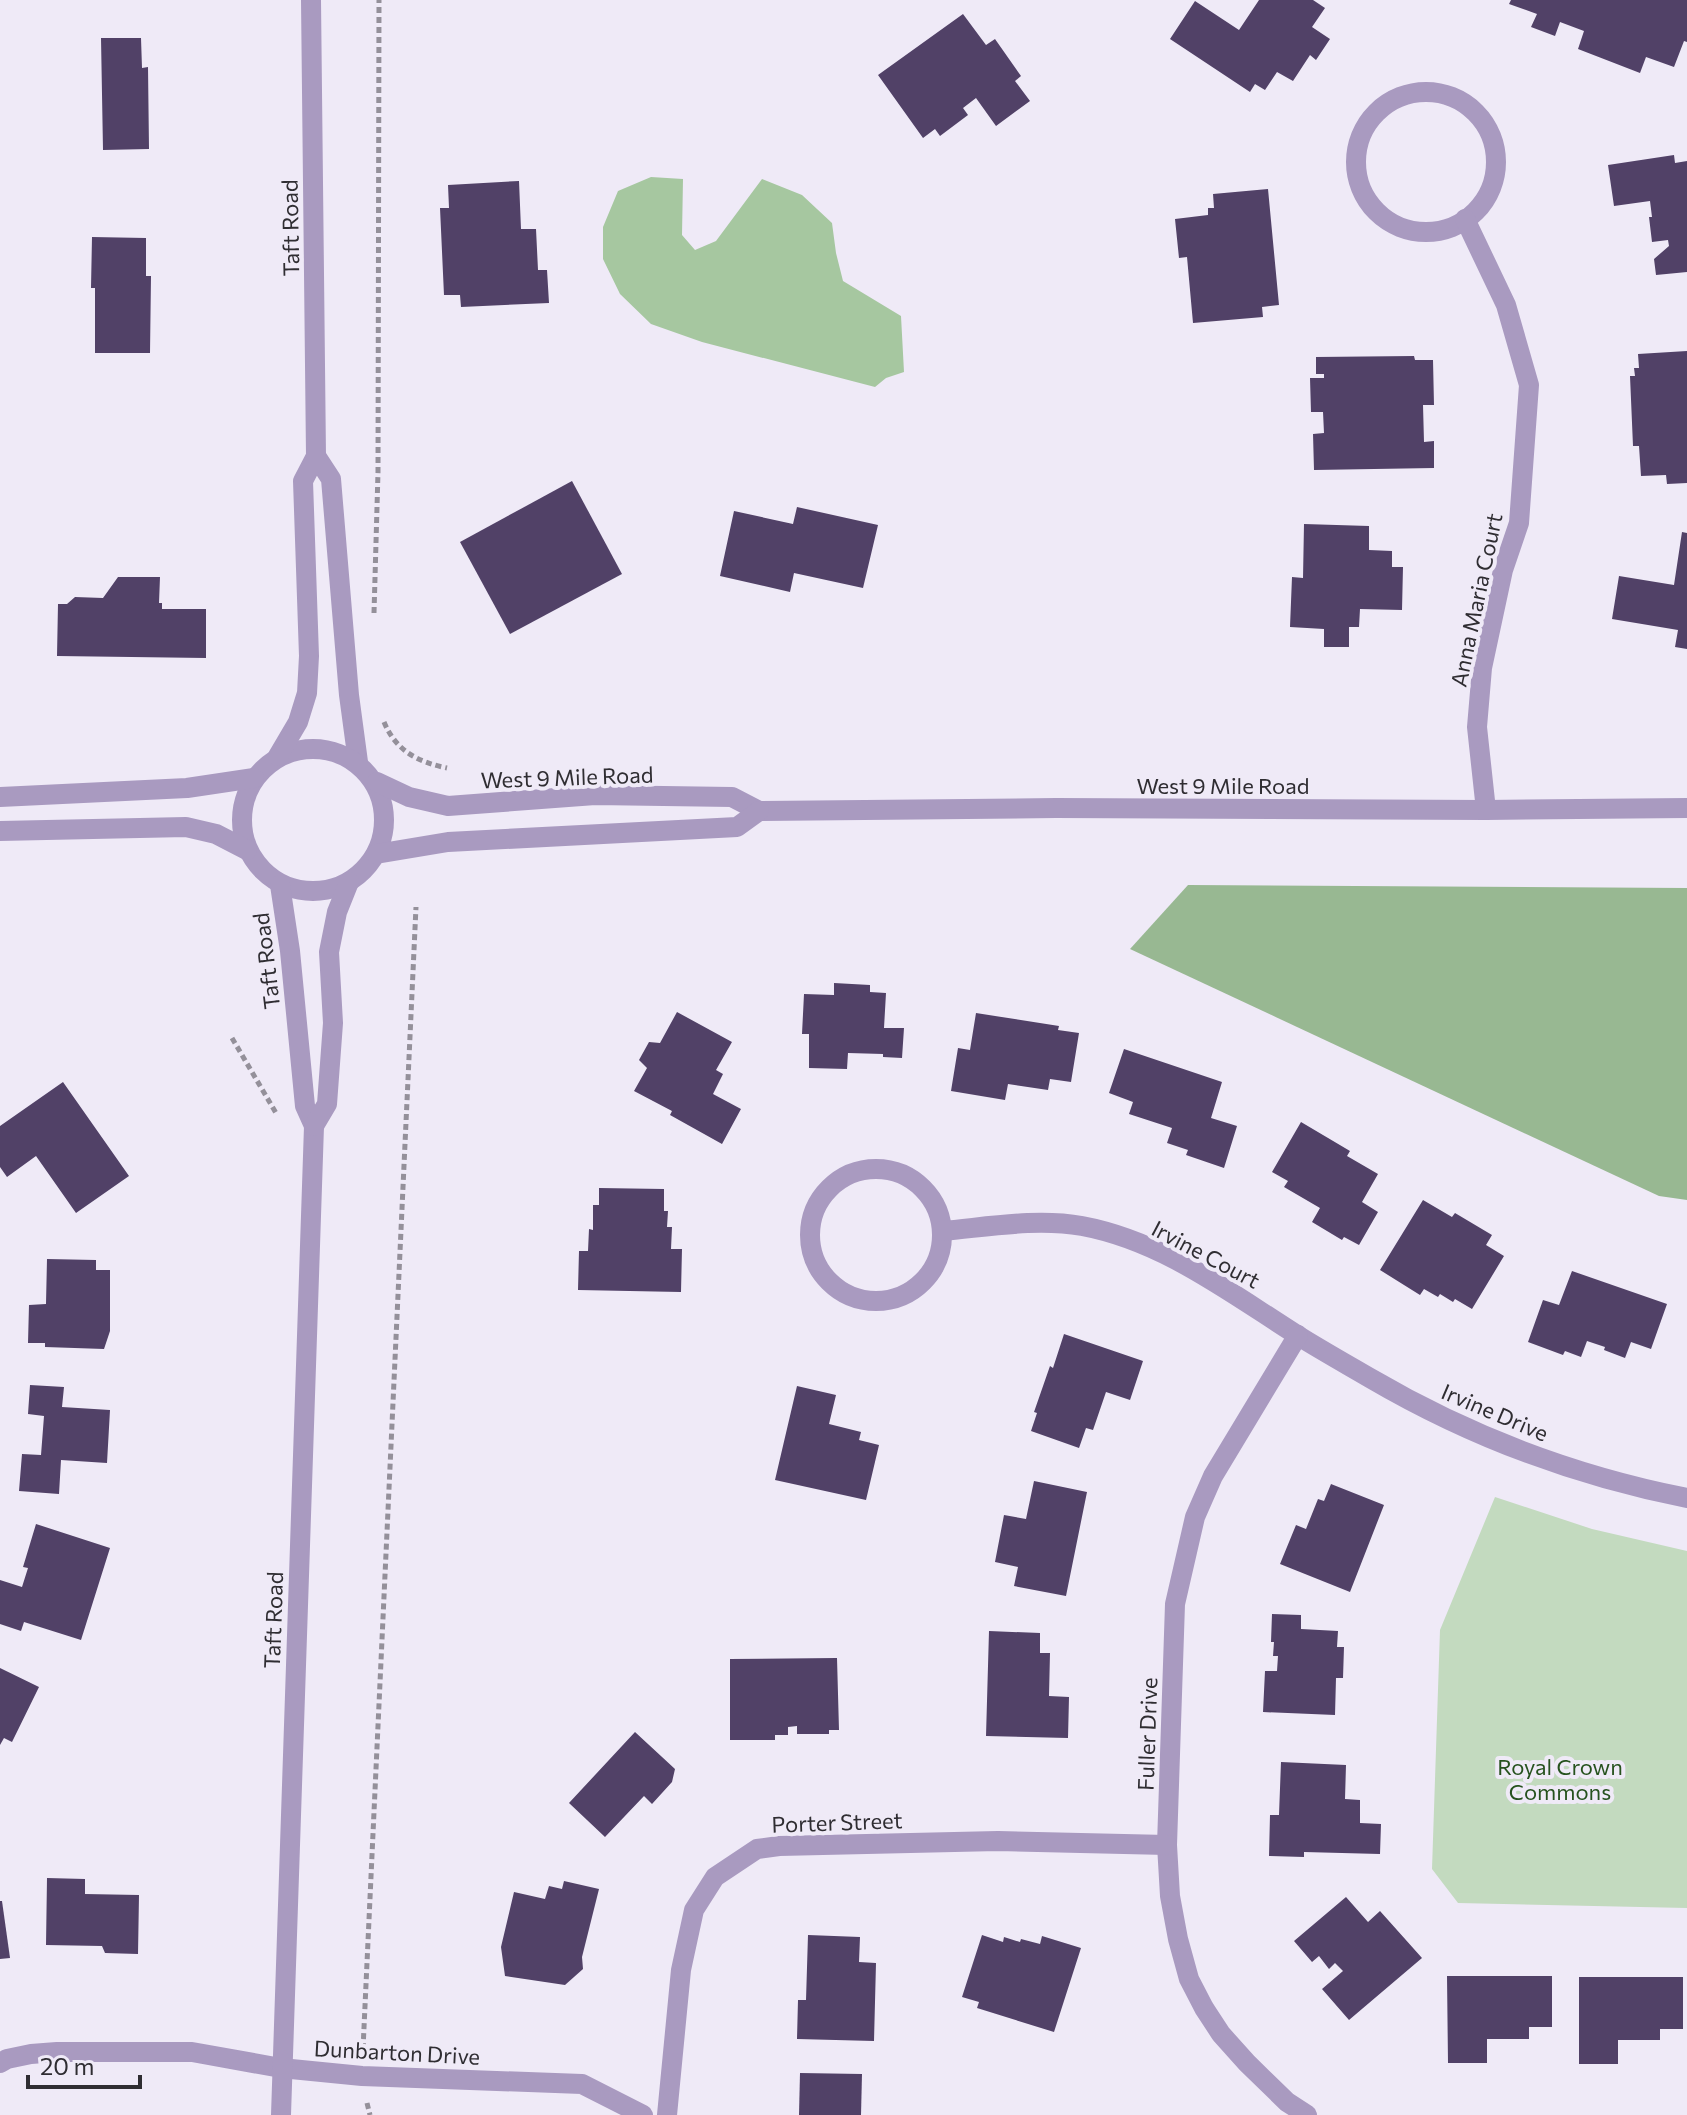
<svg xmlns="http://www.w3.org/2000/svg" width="1687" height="2115" font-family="Commissioner,sans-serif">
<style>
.green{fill:#c3dabf}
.forest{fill:#98b892}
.water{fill:#a6c7a0}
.building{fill:#514167}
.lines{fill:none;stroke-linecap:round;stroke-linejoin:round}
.path{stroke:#94909a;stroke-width:5;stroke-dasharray:6 4;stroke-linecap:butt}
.minor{stroke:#a99ac0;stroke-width:20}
.tertiary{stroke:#a99ac0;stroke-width:20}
.labels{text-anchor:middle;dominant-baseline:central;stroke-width:8;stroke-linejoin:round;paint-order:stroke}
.street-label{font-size:22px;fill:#2f2d32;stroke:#efeaf7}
.park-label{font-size:22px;fill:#26521e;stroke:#efeaf7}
</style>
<rect width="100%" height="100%" fill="#efeaf7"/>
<polygon class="green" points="1495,1497 1592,1529 1687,1551 1687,1908 1458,1903 1432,1869 1440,1630"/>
<polygon class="forest" points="1188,885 1687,888 1687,1200 1659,1196 1130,949"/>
<polygon class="water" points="651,177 683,179 682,235 695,250 716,241 762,179 802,195 832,223 836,253 843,281 901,316 904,372 886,378 875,387 702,342 651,324 620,294 603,259 603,227 618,191"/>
<g class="building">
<polygon points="1259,0 1313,0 1325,8 1312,27 1330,39 1316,60 1310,55 1293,81 1277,72 1265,90 1255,84 1250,92 1170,39 1195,1 1239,30"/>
<polygon points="1511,0 1687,0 1687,42 1684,41 1674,67 1646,57 1640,73 1578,49 1584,31 1560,22 1555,36 1531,27 1537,14 1509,4"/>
<polygon points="963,14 986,45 995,39 1021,76 1015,81 1030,101 996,126 976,98 963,108 968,115 940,136 935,129 923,138 878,75"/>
<polygon points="101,38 141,38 142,68 148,67 149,149 103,150"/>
<polygon points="1674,155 1675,163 1687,161 1687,272 1656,275 1654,259 1669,246 1668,240 1652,242 1649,217 1652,217 1650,201 1614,206 1608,165"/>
<polygon points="519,181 521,229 536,229 538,270 547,270 549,303 461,307 460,295 444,295 440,208 449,208 448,185"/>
<polygon points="1268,189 1279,305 1262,307 1263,317 1193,323 1187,257 1179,258 1175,219 1208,215 1208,208 1214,208 1213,194"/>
<polygon points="92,237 146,238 146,276 151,276 150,353 95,353 95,288 91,288"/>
<polygon points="1687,351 1687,483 1667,484 1666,475 1641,476 1639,446 1633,446 1630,376 1635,376 1634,368 1639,368 1638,354"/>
<polygon points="1414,356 1415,360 1433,360 1434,405 1423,405 1424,442 1434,441 1434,468 1314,470 1313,434 1324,433 1323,412 1311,412 1310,378 1324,378 1324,374 1316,374 1316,357"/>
<polygon points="572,481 622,574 510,634 460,542"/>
<polygon points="797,507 878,525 863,588 794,573 790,592 720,576 734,511 793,524"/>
<polygon points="1304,524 1369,526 1369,550 1392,551 1392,567 1403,567 1402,610 1360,609 1359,627 1349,627 1349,647 1324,647 1324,629 1290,627 1292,577 1303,578"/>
<polygon points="1682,532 1687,533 1687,649 1675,647 1678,630 1612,619 1619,576 1674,585"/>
<polygon points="118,577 160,577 159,603 162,603 162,609 206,609 206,658 57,656 58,604 67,604 75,597 103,598"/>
<polygon points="834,983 870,985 870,992 886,993 884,1028 904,1028 902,1058 883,1057 883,1054 848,1053 847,1069 809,1068 809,1034 802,1034 804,994 834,995"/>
<polygon points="677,1012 732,1042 716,1070 723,1074 713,1094 741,1109 722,1144 670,1115 672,1111 634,1091 647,1068 639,1060 649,1042 660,1043"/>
<polygon points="976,1013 1059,1026 1058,1030 1079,1033 1071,1082 1050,1079 1048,1090 1008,1084 1005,1100 951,1091 958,1048 970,1050"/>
<polygon points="1124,1049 1222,1082 1211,1118 1237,1126 1224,1168 1186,1155 1188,1150 1167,1143 1172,1128 1129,1114 1133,1102 1109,1093"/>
<polygon points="63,1082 129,1176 76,1213 36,1156 7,1177 0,1167 0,1126"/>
<polygon points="1301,1122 1350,1151 1347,1156 1378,1174 1362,1202 1378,1212 1359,1245 1344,1237 1342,1240 1312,1222 1320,1208 1284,1187 1288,1181 1272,1172"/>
<polygon points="599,1188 664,1189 664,1211 668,1211 667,1227 672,1227 671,1249 682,1249 681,1292 578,1290 579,1251 588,1251 589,1229 593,1230 593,1205 599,1205"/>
<polygon points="1423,1200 1452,1217 1455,1213 1492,1235 1486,1245 1504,1256 1472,1309 1455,1299 1453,1302 1440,1294 1438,1297 1424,1289 1420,1295 1380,1270"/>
<polygon points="47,1259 96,1260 96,1270 110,1270 110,1331 104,1349 45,1347 45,1343 28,1343 29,1305 46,1304"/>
<polygon points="1572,1271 1667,1304 1651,1349 1631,1342 1625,1358 1604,1350 1605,1347 1587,1341 1581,1357 1565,1351 1563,1355 1528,1342 1543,1300 1559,1305"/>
<polygon points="1064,1334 1143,1361 1130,1400 1106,1392 1093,1430 1086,1428 1079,1448 1031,1431 1037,1413 1034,1412 1050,1366 1053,1368"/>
<polygon points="30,1385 64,1387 62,1407 110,1410 107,1463 61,1460 59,1494 19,1491 22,1454 41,1455 44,1416 28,1414"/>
<polygon points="797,1386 836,1395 829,1424 861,1432 859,1440 879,1445 866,1500 775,1480"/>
<polygon points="1034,1481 1087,1492 1066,1596 1014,1586 1018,1567 995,1562 1004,1515 1026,1519"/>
<polygon points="1331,1484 1384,1505 1350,1592 1280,1564 1296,1525 1306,1529 1318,1499 1324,1501"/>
<polygon points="36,1524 110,1548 81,1640 24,1622 21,1631 0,1624 0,1580 22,1587 28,1568 23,1567"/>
<polygon points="1272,1614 1301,1615 1301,1629 1338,1631 1337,1647 1344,1647 1343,1678 1336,1678 1335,1715 1263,1712 1265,1671 1277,1671 1278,1656 1273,1656 1274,1642 1271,1642"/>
<polygon points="989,1631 1040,1633 1040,1653 1050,1653 1049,1696 1069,1697 1068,1738 986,1736"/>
<polygon points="837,1658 839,1730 829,1730 829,1734 797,1734 797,1726 788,1727 788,1735 775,1735 775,1740 730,1740 730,1659"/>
<polygon points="0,1668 39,1687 12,1742 4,1738 0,1745"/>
<polygon points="635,1732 675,1769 672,1782 652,1804 644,1796 605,1837 569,1803"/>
<polygon points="1281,1762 1346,1765 1345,1799 1360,1800 1360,1823 1381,1824 1380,1854 1304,1852 1304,1857 1269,1856 1270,1815 1279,1815"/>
<polygon points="47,1878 85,1879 85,1894 139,1895 138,1954 105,1953 102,1946 46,1945"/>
<polygon points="564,1881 599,1889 582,1957 583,1969 565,1985 505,1976 501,1947 514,1892 545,1899 549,1886 562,1889"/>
<polygon points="1346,1897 1368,1922 1380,1911 1422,1958 1349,2020 1322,1989 1343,1971 1335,1963 1329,1969 1319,1956 1312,1962 1294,1941"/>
<polygon points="0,1901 2,1901 10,1958 0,1959"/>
<polygon points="808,1935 860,1937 859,1962 876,1963 874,2041 797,2039 798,2000 806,2000"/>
<polygon points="982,1935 1003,1942 1004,1937 1020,1942 1021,1939 1040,1944 1042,1936 1081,1948 1054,2032 977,2008 979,2002 962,1997"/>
<polygon points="1447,1976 1552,1976 1552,2027 1529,2027 1529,2039 1487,2039 1487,2063 1448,2063"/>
<polygon points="1579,1977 1683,1977 1683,2029 1660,2029 1660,2040 1618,2040 1618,2064 1579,2064"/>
<polygon points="800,2073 862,2074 861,2115 799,2115"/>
</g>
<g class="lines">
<g class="path">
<polyline points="374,613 378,472 379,0"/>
<path d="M 384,722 C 396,751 418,762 447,768"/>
<polyline points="232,1038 276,1113"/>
<polyline points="363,2049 416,907"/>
<polyline points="367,2103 370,2115"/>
</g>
<g class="minor">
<circle cx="1426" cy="162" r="70"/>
<polyline points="1465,219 1506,305 1529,385 1519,523 1503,570 1482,668 1477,727 1486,810"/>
<circle cx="876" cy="1235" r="66"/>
<path d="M 942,1231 C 988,1227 1036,1218 1082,1226 C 1163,1241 1229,1292 1297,1335 C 1321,1350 1346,1364 1370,1378 C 1469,1436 1575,1476 1687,1498"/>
<polyline points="1298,1335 1213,1476 1195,1517 1175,1604 1167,1845 1170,1896 1178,1939 1189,1979 1204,2008 1221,2034 1247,2063 1287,2102 1307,2115"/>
<polyline points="0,2063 7,2059 31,2054 57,2052 192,2052 281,2068 362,2076 582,2084 643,2115"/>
<polyline points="667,2115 681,1970 694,1910 715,1877 757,1849 779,1846 998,1841 1167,1845"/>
</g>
<g class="tertiary">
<polyline points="316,456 331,479 349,695 358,762"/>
<circle cx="313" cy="820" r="71"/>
<polyline points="278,756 298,722 307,693 309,656 303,481 316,456 311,0"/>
<polyline points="377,782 409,797 448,806 595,795 732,797 759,811 1056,808 1486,810 1687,808"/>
<polyline points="0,797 187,788 254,778"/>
<polyline points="0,831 186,827 216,834 247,850"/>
<polyline points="376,854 448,842 737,827 759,811"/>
<polyline points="280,885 290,951 305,1106 314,1126 281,2115"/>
<polyline points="314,1126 327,1104 333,1023 329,952 337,912 349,882"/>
</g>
</g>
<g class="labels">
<g class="street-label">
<text transform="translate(290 228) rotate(-91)">Taft Road</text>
<text transform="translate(1476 600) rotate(-78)">Anna Maria Court</text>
<text transform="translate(567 777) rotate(-2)">West 9 Mile Road</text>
<text x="1223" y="785">West 9 Mile Road</text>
<text transform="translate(266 961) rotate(-97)">Taft Road</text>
<text transform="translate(1206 1254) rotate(28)">Irvine Court</text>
<text transform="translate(1495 1412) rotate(23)">Irvine Drive</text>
<text transform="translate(273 1620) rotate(-88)">Taft Road</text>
<text transform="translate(1147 1734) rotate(-88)">Fuller Drive</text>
<text transform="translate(837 1822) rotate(-2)">Porter Street</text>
<text transform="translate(397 2052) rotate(3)">Dunbarton Drive</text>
</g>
<g class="park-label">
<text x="1560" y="1766">Royal Crown<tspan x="1560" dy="25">Commons</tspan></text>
</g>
</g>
<path d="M28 2075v12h112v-12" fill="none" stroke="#2f2d32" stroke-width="4"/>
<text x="40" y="2075" font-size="24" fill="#2f2d32" stroke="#efeaf7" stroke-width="6" paint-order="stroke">20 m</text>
</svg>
